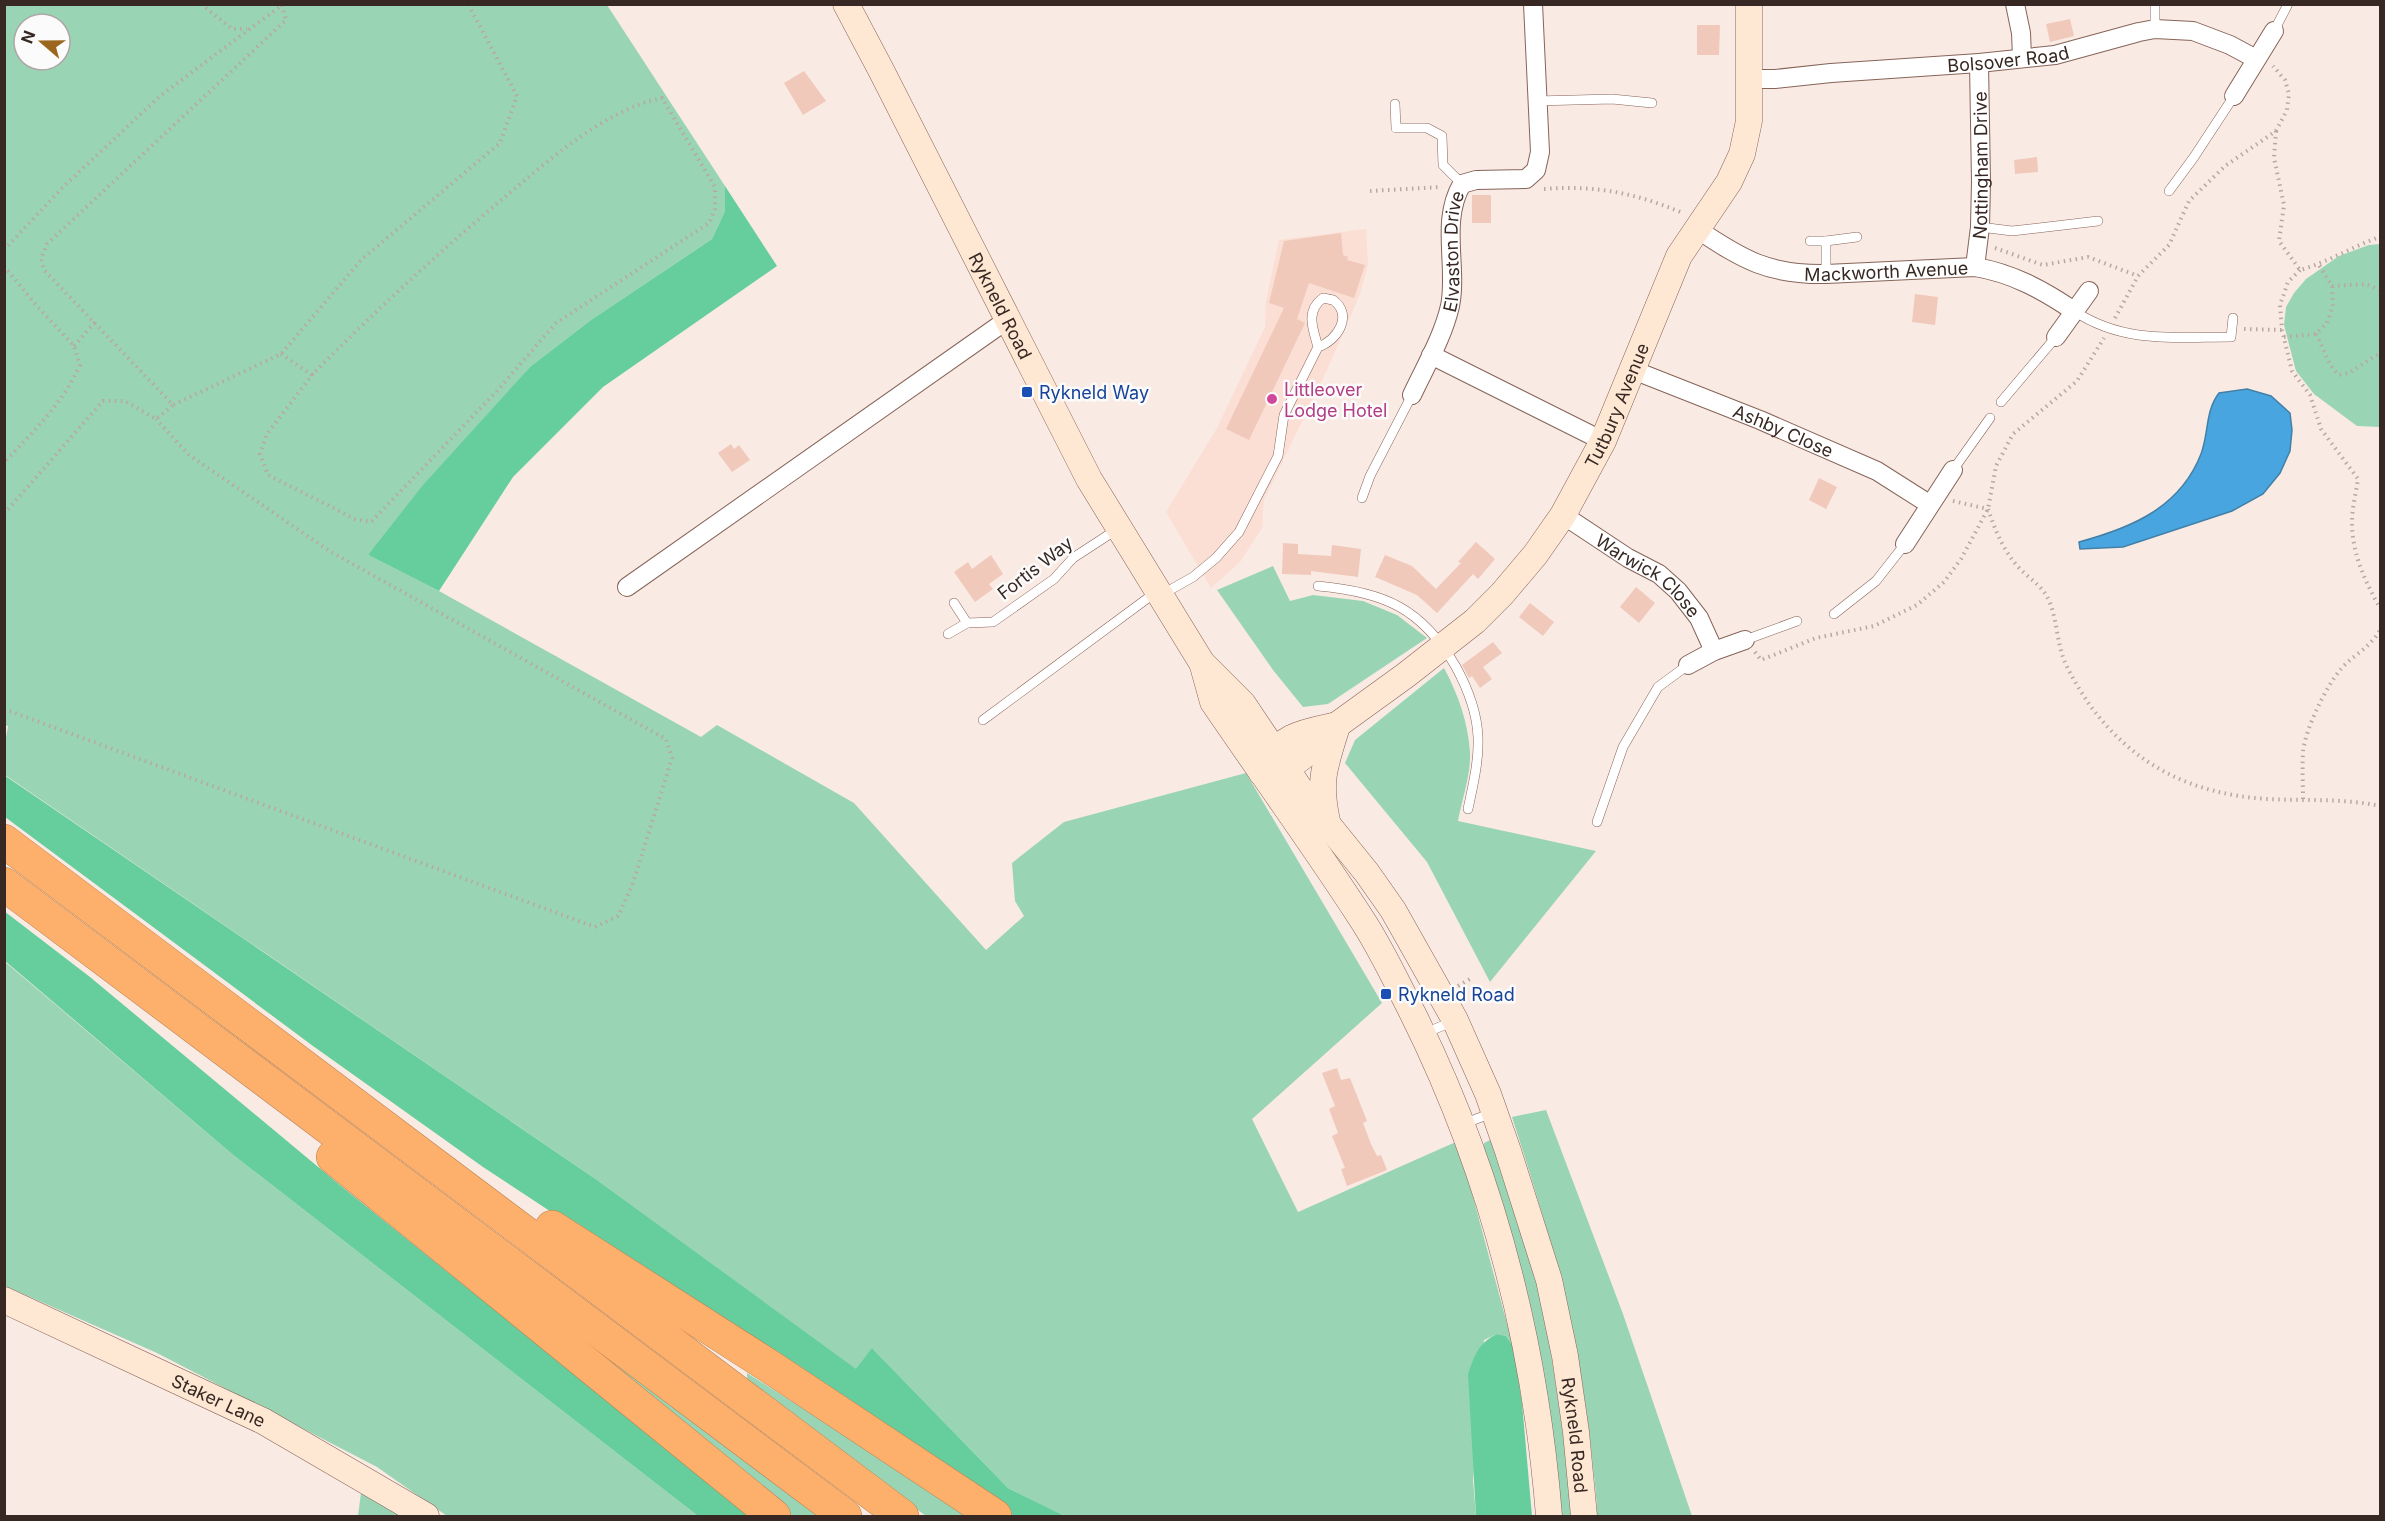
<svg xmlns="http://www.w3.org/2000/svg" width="2385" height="1521" font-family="Inter,sans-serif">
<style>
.built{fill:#fbded4}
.green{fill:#99d5b5;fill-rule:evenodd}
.forest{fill:#66ce9d}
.water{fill:#48a5df;stroke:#4380a7;stroke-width:1.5}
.building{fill:#f0c9bb}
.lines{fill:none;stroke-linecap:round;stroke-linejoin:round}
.lane-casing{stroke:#866458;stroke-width:10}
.street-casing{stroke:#866458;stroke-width:20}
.secondary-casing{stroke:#866458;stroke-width:27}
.highway-casing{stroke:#b88052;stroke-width:34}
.path{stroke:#b8a8a2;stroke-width:4;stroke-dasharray:1.5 4.5;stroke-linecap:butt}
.lane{stroke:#fff;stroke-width:9}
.street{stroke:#fff;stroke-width:18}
.secondary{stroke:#fee7d3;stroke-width:26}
.highway{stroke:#fdb06b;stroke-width:33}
.transit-dot{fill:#1a4fb4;stroke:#fbfbfb;stroke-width:2}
.hotel-dot{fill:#d1479c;stroke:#fbfbfb;stroke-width:2}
.labels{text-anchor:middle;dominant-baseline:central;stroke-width:5;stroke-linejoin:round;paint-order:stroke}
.street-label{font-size:18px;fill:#372823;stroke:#fbfbfb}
.hotel-label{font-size:18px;fill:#b23c85;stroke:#fbfbfb;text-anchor:start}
.transit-label{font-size:18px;fill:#164399;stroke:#fbfbfb;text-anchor:start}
</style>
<rect width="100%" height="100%" fill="#faeae4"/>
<polygon class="built" points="1366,229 1368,264 1360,294 1327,370 1264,500 1262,528 1240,562 1211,588 1166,512 1217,428 1265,327 1266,301 1279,240"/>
<g class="green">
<path d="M 4,5 L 607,5 L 725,186 L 725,211 L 712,239 L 591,320 L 531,366 L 368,555 L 439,591 L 701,737 L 717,725 L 854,803 L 986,950 L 1024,916 L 1015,901 L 1012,863 L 1064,822 L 1246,773 L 1382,1003 L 1252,1119 L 1298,1212 L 1458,1141 L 1513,1346 L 1506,1336 L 1497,1334 L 1484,1340 L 1473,1480 L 1476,1516 L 1065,1516 L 1008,1488 L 873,1349 L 856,1370 L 597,1180 L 5,775 L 5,743 L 8,726 L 4,725 ZM 24,24 L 60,24 L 60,60 L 24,60 Z"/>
<polygon points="2380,244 2380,427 2357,426 2314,394 2296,371 2284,325 2286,307 2294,293 2306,279 2339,256 2369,245"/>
<polygon points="1273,566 1290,601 1313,595 1363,601 1397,615 1427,638 1328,704 1303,707 1273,670 1217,590"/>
<path d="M 1444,668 C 1458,694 1468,722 1470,752 C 1471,775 1462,799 1458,821 L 1596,851 L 1490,982 L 1427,862 L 1345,763 L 1355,740 Z"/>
<polygon points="4,961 232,1154 698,1516 447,1516 377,1467 157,1353 5,1286"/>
<path d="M 1546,1110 L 1623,1314 L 1692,1516 L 1597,1516 C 1597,1497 1594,1477 1592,1457 C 1581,1340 1548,1228 1512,1117 Z"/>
<polygon points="1490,1140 1496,1143 1529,1252 1546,1320 1571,1489 1572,1516 1559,1516 1544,1379 1529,1299 1484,1147 1484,1143"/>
<polygon points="609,1356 825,1516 789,1516 606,1365"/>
<polygon points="747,1373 971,1516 926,1516 747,1383"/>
<polygon points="361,1493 402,1516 358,1516"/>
</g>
<g class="forest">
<polygon points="725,186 777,266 603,387 513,477 439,591 368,555 423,485 531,366 591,320 712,239 725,211"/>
<polygon points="4,775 597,1180 856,1369 872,1348 1008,1488 1065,1516 1014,1516 874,1417 676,1294 483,1167 313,1046 5,817"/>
<polygon points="4,911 90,977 341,1186 750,1516 698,1516 232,1154 5,961"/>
<path d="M 1497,1334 L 1506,1336 L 1513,1346 L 1522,1403 L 1532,1516 L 1476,1516 L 1468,1374 C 1475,1355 1478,1343 1497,1334 Z"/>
</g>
<path class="water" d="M 2247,389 L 2271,396 L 2290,413 L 2292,430 L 2290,451 L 2280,473 L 2263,494 L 2232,511 L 2123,547 L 2080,549 L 2079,542 C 2131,528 2180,508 2201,454 C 2209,433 2205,411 2219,393 Z"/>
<g class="building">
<polygon points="2070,19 2074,36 2050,42 2046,24"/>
<polygon points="1697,25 1720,25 1719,55 1697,55"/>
<polygon points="804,71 826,101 803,115 784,83"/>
<polygon points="2037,157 2038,172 2015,174 2014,160"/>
<rect x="1472" y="195" width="19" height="28"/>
<polygon points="1341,233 1343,255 1348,257 1347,260 1365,265 1354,298 1309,283 1297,319 1305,323 1249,440 1226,429 1284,308 1269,303 1284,241"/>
<polygon points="1915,294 1938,297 1935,325 1912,322"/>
<polygon points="731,444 734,449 739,445 750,460 732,472 718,453"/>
<polygon points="1819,478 1837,487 1826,509 1809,500"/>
<polygon points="1476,542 1495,559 1478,579 1473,574 1437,613 1417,595 1375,577 1385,555 1412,566 1436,589 1461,563 1458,562"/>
<polygon points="1283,543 1298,544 1298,554 1331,556 1332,545 1361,549 1358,577 1311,571 1311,575 1282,574"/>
<polygon points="991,555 1003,574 989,584 993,589 975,602 954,572 968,562 972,569"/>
<polygon points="1636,587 1655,603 1639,623 1620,607"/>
<polygon points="1530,603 1554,622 1543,636 1519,617"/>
<polygon points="1493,642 1502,653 1483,667 1492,679 1480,688 1472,676 1469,678 1462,665"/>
<polygon points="1337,1068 1341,1080 1350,1078 1367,1121 1363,1123 1371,1144 1377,1156 1381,1155 1387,1170 1347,1186 1341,1169 1345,1168 1332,1136 1338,1133 1329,1109 1335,1106 1322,1073"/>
</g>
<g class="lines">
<g class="lane-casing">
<g id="lane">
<polyline points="2155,29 2155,4"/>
<polyline points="2274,31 2288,4"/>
<polyline points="1536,101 1612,99 1652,103"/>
<polyline points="1395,104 1396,128 1427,128 1442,136 1443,165 1462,184"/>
<polyline points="2169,191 2194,157 2234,96"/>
<polyline points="1980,227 2012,231 2098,221"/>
<polyline points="1810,241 1826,241 1857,237"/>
<polyline points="1826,241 1826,274"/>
<path d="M 2074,311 C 2124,344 2175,337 2231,337 L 2233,318"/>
<polyline points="2001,402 2056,337"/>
<polyline points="1953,470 1990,418"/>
<polyline points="1362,498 1370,476 1412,395"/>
<path d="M 1318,586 C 1384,592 1422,608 1456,667 C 1468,689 1477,712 1478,737 C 1479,761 1473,785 1468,809"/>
<path d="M 1161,595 L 1193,577 L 1216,558 L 1239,532 L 1278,456 L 1284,415 L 1318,347 C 1313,329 1305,311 1323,298 L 1333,300 C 1354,315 1337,341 1318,347"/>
<polyline points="1834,614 1876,581 1905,544"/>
<polyline points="967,623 993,622 1054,579 1073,558 1119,528"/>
<polyline points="948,634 967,623 954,603"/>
<polyline points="1745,640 1797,621"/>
<polyline points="983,720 1156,592"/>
<polyline points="1597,822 1623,747 1658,687 1688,665"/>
<polyline points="1425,1033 1454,1021"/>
<polyline points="1463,1124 1492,1113"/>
</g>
</g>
<g class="street-casing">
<g id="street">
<polyline points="2015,4 2021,33 2022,57"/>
<path id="s1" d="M 1749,79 L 1775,79 L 1831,73 L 1979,63 L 2055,55 L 2139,32 L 2155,29 L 2193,31 L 2230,45 L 2256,59"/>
<polyline points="2234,96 2274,31"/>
<path id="s2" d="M 1697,229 C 1743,260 1769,275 1826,274 L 1975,267 C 2012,273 2043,290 2074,311"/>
<path id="s3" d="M 1975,267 L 1980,227 L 1981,182 L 1979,63"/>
<polyline points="2056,337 2089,291"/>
<polyline points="1431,355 1603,441"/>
<path id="s4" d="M 1633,370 L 1760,420 L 1877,471 L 1929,504"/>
<path id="s5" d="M 1412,395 C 1425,367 1443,337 1450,306 C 1458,267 1440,221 1462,184 L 1476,180 L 1526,179 L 1536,170 L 1540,152 L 1533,4"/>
<path id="s6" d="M 1563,515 L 1628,558 L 1659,574 L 1678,591 L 1699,618 L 1714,651"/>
<polyline points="1905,544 1953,470"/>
<polyline points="627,587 1007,320"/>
<polyline points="1688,665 1714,651 1745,640"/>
</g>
</g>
<g class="secondary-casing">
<g id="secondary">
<path id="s7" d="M 846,4 L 881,70 L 1089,479 L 1202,663 L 1243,704 L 1304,795 L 1367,873 L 1393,910 L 1455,1020 L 1488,1094 L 1508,1151 L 1549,1280 L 1565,1356 L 1576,1432 L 1584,1516"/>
<path d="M 1203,666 L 1213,702 C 1262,774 1314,845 1361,918 C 1381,948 1396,981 1413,1014 C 1491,1171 1535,1341 1549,1516"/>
<path d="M 1266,765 C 1281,734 1306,732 1337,725"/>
<path id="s8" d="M 1262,773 L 1286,769 L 1305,755 L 1337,725 L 1406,675 L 1475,621 L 1502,594 L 1535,555 L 1563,515 L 1603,441 L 1679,256 L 1729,182 L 1742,154 L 1749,121 L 1749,4"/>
<path d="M 1327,821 C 1318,779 1325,766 1337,726"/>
<path id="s9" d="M 4,1300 L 263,1421 L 426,1516"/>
</g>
</g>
<g class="highway-casing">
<g id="highway">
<polyline points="4,841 902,1516"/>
<polyline points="4,884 845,1516"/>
<polyline points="333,1157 774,1516"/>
<polyline points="552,1227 769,1366 995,1516"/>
</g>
</g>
<g class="path">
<polyline points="201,4 232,29 247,29"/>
<polyline points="282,5 286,20 47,244 41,258 44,270 173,405 281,354 362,259 500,143 517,96 468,4"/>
<path d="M 2276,131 L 2274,158 L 2284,205 L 2279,241 L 2300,270 C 2329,262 2353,246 2380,237"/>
<path d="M 1544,189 C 1596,185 1635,193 1683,213"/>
<polyline points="1370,191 1442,187"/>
<polyline points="1995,248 2043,265 2088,257 2138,276"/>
<polyline points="4,250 64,186 160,96 282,5"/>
<path d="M 4,266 L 36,305 L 74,346 L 80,365 C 62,405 33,431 4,463"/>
<path d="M 2300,270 L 2288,282 L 2280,305 L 2282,330 L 2292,371 L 2310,395 L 2321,429 L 2358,479 C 2356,493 2352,508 2352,522 C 2352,554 2365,581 2380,608"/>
<polyline points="2332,286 2366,284 2380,290"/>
<polyline points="2115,318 2138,276 2169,245 2189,201 2225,166 2276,131 2287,110 2289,94 2285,80 2273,66"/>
<polyline points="2244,329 2282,330"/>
<path d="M 2316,334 C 2324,349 2327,364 2339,375 L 2349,373 L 2380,353"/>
<polyline points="2284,337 2316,334 2327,323 2333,306 2332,286 2319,265"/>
<polyline points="74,346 95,322"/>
<path d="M 281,354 L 312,375 L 267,434 L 260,454 L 268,475 L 355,519 L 371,522 L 497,391 L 556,323 L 709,223 L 715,209 L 715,187 L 662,98 C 606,109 549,160 506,196 C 439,252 374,312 312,375"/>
<path d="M 1953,501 L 1988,509 C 1995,530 2004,552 2020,569 C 2031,580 2044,587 2050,603 C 2057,621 2057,642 2064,660 C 2070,675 2080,690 2089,704 C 2133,765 2191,794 2267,799 C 2305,801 2343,798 2380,806"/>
<polyline points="4,514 103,401 125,401 156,419 173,405"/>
<polyline points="1755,652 1761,660 1816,638 1874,626 1917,605 1944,582 1961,559 1988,509 1996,466 2013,434 2077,381 2104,338"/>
<polyline points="4,709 595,927 618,916 632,886 672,758 666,739 331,552 189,455 156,419"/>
<path d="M 2303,799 C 2303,783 2302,768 2303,752 C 2305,730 2326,686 2341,669 C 2354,654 2370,648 2380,630"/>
<polyline points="1458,986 1470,979"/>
</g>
<use href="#lane" class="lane"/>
<use href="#street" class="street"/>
<use href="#secondary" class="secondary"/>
<use href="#highway" class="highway"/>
</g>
<g class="transit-dot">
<rect x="1021" y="386" width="12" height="12" rx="3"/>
<rect x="1380" y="988" width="12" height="12" rx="3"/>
</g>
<circle class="hotel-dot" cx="1272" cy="399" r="6"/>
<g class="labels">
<g class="street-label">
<text stroke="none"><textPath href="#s1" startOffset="260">Bolsover Road</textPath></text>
<text stroke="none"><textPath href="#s3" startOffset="102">Nottingham Drive</textPath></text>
<text stroke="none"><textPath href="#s5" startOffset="152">Elvaston Drive</textPath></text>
<text stroke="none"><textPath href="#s2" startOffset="200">Mackworth Avenue</textPath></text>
<text stroke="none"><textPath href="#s7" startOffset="339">Rykneld Road</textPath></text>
<text stroke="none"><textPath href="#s8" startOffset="525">Tutbury Avenue</textPath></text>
<text stroke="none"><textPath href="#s4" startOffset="162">Ashby Close</textPath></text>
<text transform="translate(1035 568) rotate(-38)">Fortis Way</text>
<text stroke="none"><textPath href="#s6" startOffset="105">Warwick Close</textPath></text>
<text stroke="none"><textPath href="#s9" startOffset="237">Staker Lane</textPath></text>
<text stroke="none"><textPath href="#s7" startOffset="1623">Rykneld Road</textPath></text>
</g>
<g class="hotel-label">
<text x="1284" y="389">Littleover<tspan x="1284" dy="21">Lodge Hotel</tspan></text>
</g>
<g class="transit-label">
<text x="1039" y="392">Rykneld Way</text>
<text x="1398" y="994">Rykneld Road</text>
</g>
</g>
<rect width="2385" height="1521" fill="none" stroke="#372823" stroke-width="12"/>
<g transform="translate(42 42) rotate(290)"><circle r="28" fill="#fbfbfb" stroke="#ada7a5" stroke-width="1.5"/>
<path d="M0-4.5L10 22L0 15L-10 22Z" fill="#9b671e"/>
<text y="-9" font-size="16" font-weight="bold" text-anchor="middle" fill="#372823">N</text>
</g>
</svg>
